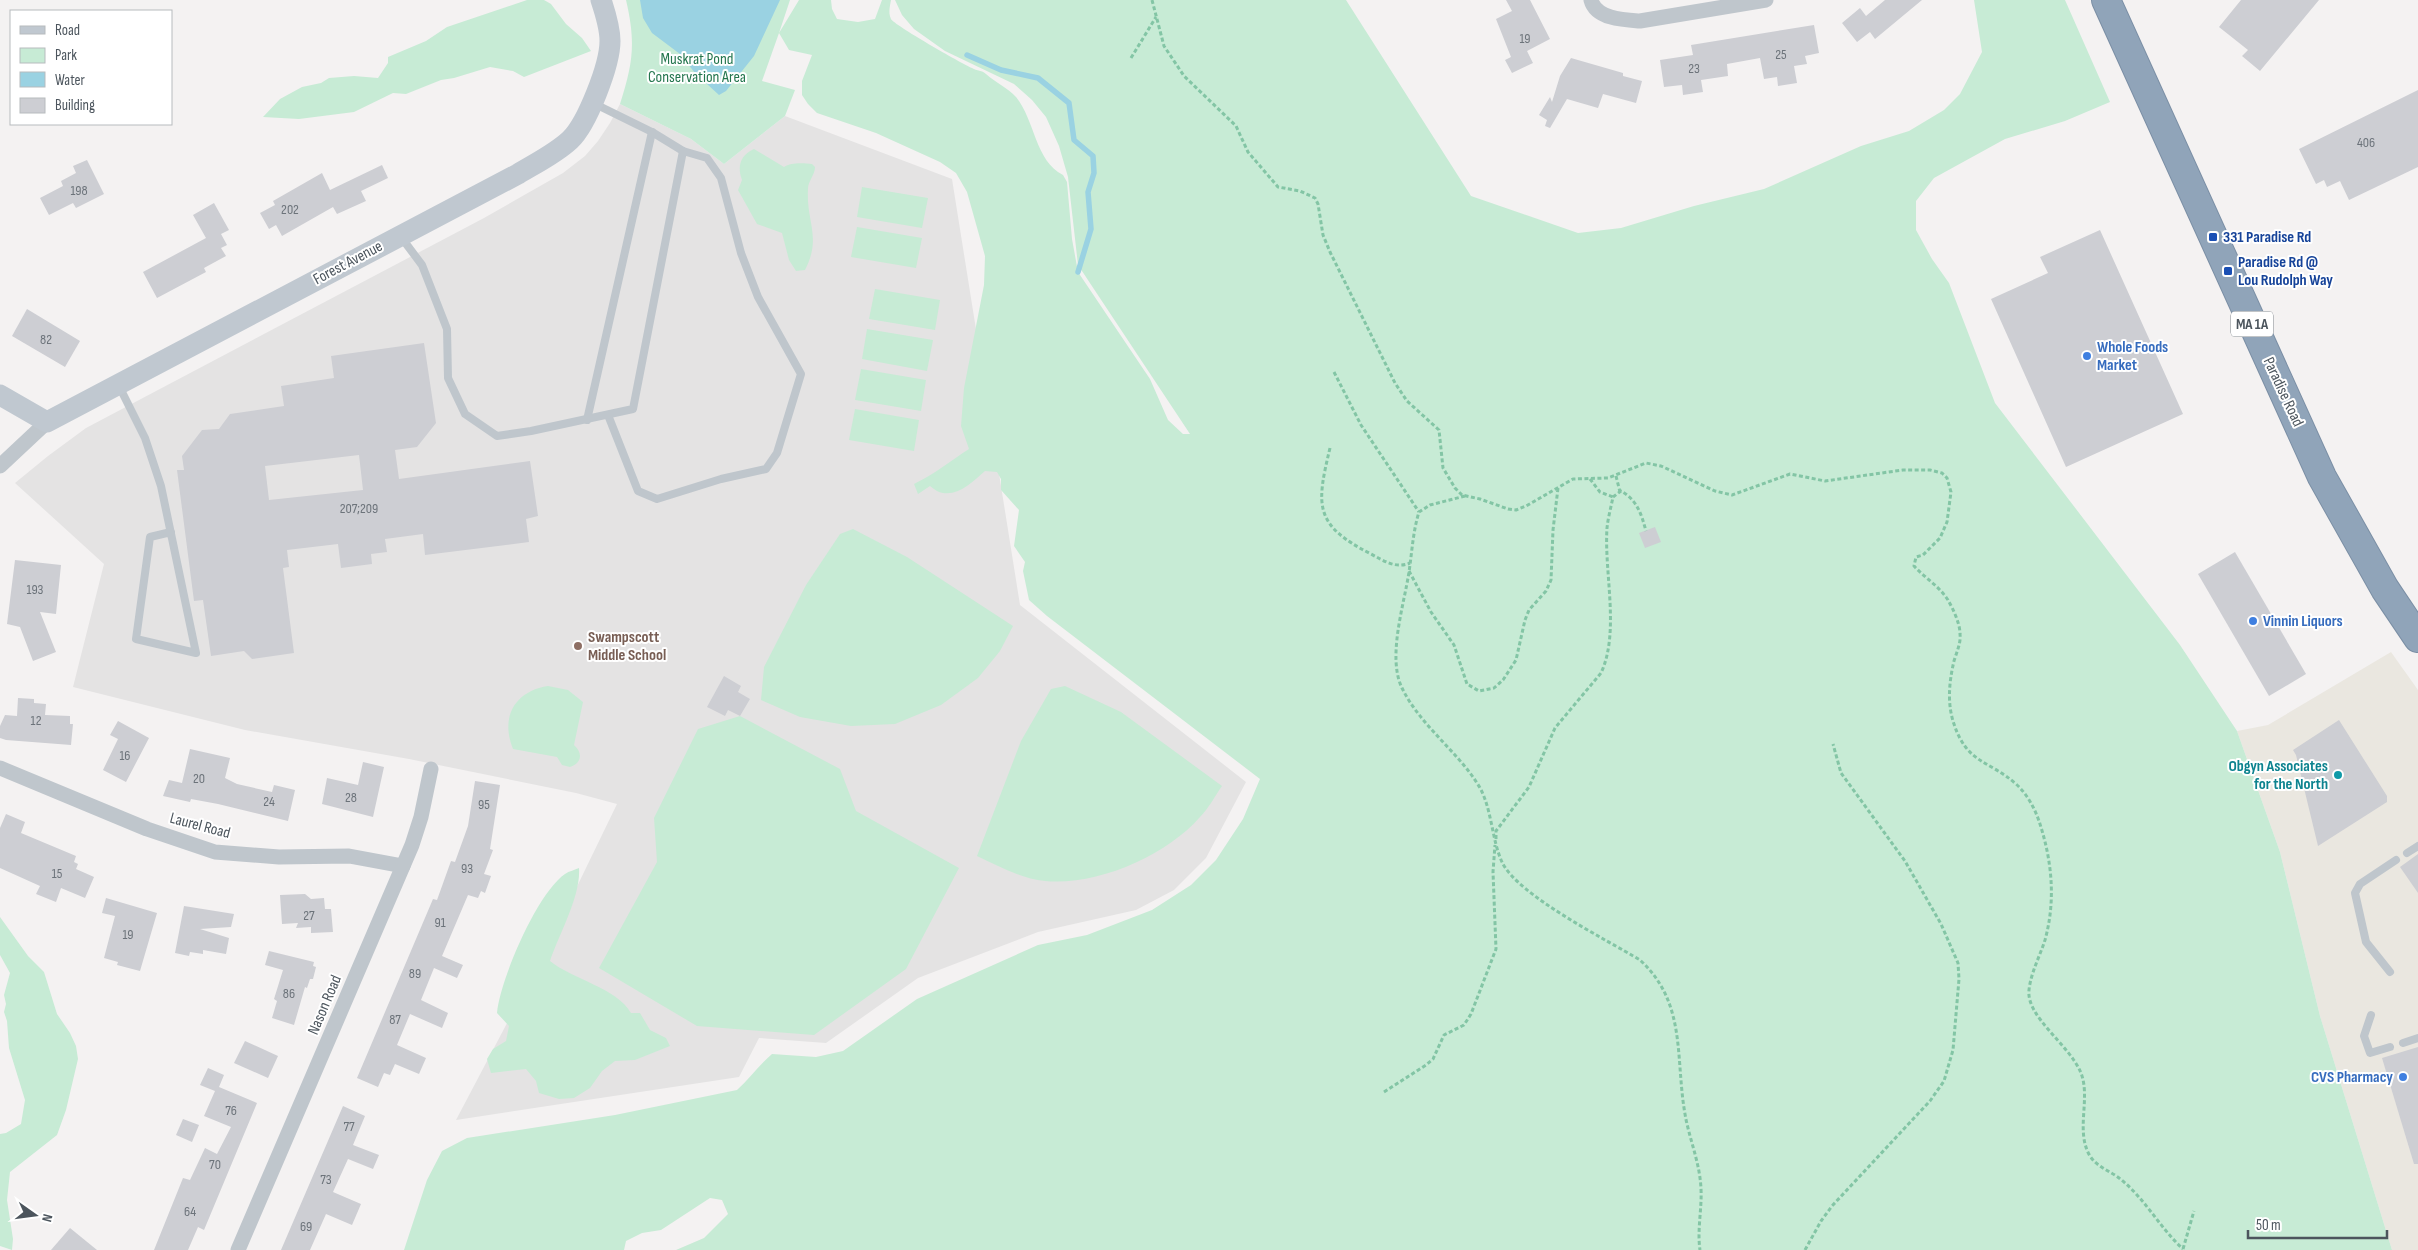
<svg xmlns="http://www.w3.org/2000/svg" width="2418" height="1250" font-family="'Sofia Sans Condensed',sans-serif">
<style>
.commercial{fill:#eae7e0}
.education{fill:#e4e3e3}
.green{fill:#c7ebd5}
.water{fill:#9ad2e2}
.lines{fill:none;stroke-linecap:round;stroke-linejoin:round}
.stream{stroke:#9ad2e2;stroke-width:5.5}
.building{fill:#cdced3;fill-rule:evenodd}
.highway-casing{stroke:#7b8fa5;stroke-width:30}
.path{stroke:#83c5a5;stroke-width:3;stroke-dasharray:4 2.5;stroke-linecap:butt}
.lane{stroke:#bfc6cc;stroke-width:8}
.street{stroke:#bfc6cc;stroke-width:15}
.secondary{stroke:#c0c8d0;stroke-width:21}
.highway{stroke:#90a4b9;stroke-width:28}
.transit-dot{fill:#1a4fb4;stroke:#fff;stroke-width:2}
.shop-dot{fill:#3f7fe0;stroke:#fff;stroke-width:2}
.education-dot{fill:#8d6e63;stroke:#fff;stroke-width:2}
.culture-dot{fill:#0f9aa8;stroke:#fff;stroke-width:2}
.labels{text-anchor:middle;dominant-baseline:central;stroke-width:4;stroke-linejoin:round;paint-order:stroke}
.number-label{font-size:14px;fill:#6c737a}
.shield{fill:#fff;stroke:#82888e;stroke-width:1}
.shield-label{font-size:15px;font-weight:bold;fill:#4c555d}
.park-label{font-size:16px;fill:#24764e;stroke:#fff}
.transit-label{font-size:16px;font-weight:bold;fill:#164399;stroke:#fff;text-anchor:start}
.street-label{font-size:16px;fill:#4c555d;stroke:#fff}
.shop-label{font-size:16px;font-weight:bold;fill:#366cbe;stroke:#fff;text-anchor:start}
.education-label{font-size:16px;font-weight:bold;fill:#785e54;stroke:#fff;text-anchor:start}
.culture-label{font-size:16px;font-weight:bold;fill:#0d838f;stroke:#fff;text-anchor:end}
</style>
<rect width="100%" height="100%" fill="#f4f2f2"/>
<polygon class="commercial" points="2391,652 2418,690 2418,1250 2392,1250 2320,1016 2280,852 2237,731 2268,725"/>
<polygon class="education" points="620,104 691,139 724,164 785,116 952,179 1020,605 1246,782 1206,858 1174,890 1136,910 1038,932 918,978 826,1043 759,1038 739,1077 456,1120 553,936 617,804 576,793 409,759 245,730 73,687 104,564 15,483 48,456 86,428 484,218 563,173 585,156 598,141 610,123"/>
<g class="green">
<polygon points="527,0 544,0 551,4 566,24 582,38 591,51 524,77 513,71 490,67 454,78 441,80 406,94 393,93 354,112 299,119 263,117 280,99 302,87 321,83 329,78 354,76 378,78 388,63 388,57 426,41 447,27"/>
<path d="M 626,0 L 790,0 L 779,33 L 799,0 L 831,0 L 832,9 L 837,19 L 858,22 L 875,19 L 882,0 L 891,0 C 890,6 888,13 891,19 C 894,25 961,63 972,68 C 977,71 982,70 986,74 C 995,82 1008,88 1016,97 C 1035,120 1035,161 1063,175 L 1067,182 L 1072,239 L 1078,272 L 1150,379 L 1168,420 L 1183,434 L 1190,434 L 1078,265 L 1068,177 L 1059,146 L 1046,117 L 1032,100 L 1014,84 L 945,51 L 914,29 L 902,15 L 895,0 L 1346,0 L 1471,196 L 1578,233 L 1621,228 L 1694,206 L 1764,189 L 1861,146 L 1909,131 L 1944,110 L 1960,94 L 1982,52 L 1974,0 L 2065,0 L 2110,102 L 2065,121 L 2005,139 L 1934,178 L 1916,201 L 1916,230 L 1932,259 L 1949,283 L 1995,403 L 2180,645 L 2237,731 L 2280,852 L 2320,1016 L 2392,1250 L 676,1250 L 704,1238 L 728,1214 L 722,1200 L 710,1198 L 661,1230 L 642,1233 L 626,1241 L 624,1250 L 404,1250 L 427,1180 L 442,1151 L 467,1138 L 615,1115 L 737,1090 C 750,1078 759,1065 772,1054 L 816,1057 L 843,1051 L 917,999 L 1038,945 L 1087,935 L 1152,910 L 1191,885 L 1216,860 L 1243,819 L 1260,779 L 1047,616 L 1029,600 L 1023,571 L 1025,562 L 1014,546 L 1019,510 L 1001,490 L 1001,479 L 997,472 L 985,471 C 969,485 950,504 930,486 L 918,494 L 914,484 C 935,474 950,461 969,449 L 961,426 L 964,388 L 984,285 L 985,256 L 967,192 L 956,173 L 940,162 L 876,133 L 817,113 L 808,104 L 802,95 L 802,81 L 812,55 L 789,50 L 779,33 L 762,81 L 795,90 L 785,116 L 724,164 L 691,139 L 620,104 C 633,63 636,43 626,0 Z"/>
<path d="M 754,149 L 784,167 C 791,162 804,163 812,164 L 815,167 C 815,175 808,181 808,189 C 806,222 822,237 805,270 L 796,271 L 789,260 L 782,233 L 757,224 L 738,190 L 742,180 C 737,167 740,155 754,149 Z"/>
<polygon points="862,187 928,198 922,228 857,217"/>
<polygon points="857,227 922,238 916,268 851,257"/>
<polygon points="875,289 940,300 935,330 869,319"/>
<polygon points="867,329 933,340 927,371 862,359"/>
<polygon points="861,369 926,380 921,411 855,400"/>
<polygon points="855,409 919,420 914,451 849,440"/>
<polygon points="853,529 907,557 1013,626 1000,651 978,678 941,705 895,724 851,726 800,717 761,700 764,667 806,585 840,534"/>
<path d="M 548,686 L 568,690 L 583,702 L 574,745 C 583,753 582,763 570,767 L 562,765 L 557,757 L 513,749 C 500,717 515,691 548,686 Z"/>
<path d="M 1065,686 L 1121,712 L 1222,786 C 1215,796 1209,808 1200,817 C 1166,856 1097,886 1045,881 C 1022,879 998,866 977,856 L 1021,741 L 1051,689 Z"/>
<polygon points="740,716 840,769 856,811 959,868 906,969 814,1035 697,1026 599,968 657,862 654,818 698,729"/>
<path d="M 579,868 C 581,896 559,934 550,961 C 572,979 617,988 631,1013 L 640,1013 L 650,1030 L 666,1038 L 670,1046 L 635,1060 L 615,1061 L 602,1071 L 590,1088 L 574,1098 L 559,1099 L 539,1093 L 536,1081 L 526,1069 L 491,1073 L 487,1059 L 493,1049 L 506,1041 L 509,1026 L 497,1013 C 500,980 537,893 565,874 C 569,871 575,870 579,868 Z"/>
<polygon points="0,917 28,956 44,972 57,1014 70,1033 76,1046 78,1059 66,1110 57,1135 10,1172 7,1200 13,1239 12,1250 0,1246 0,1134 6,1133 21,1124 25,1100 9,1048 7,1021 4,1012 6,1004 4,995 10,973 0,955"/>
</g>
<polygon class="water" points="640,0 780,0 754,56 726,91 719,95 695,73 680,54 652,33 643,18"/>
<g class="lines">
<polyline class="stream" points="967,55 1001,70 1038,78 1069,103 1074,140 1093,156 1094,173 1088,192 1091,229 1078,272"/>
</g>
<g class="building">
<polygon points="1506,0 1530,0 1550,39 1527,51 1533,63 1512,73 1505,60 1511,57 1496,19 1512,11"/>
<polygon points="1885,0 1922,0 1875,39 1870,32 1857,42 1842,23 1860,8 1866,16"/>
<polygon points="2241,0 2319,0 2260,71 2242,56 2248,50 2219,27"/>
<polygon points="1814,25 1819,53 1805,56 1807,64 1794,66 1797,83 1778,86 1777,77 1764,79 1760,58 1727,64 1728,76 1701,80 1703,92 1683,95 1682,85 1664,87 1660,60 1693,55 1691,45"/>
<polygon points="1571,58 1623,73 1623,76 1642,81 1636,103 1603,94 1598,108 1567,99 1550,128 1545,126 1547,120 1539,115 1550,97 1552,102 1560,76"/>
<polygon points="2418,90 2418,167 2349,200 2340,181 2327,187 2324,180 2316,184 2299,149"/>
<polygon points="87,160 104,194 76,208 73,203 49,215 40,198 63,186 61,181 76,173 73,166"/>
<polygon points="382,165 388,178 361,191 366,201 337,214 333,207 282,236 276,225 269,229 260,213 275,205 273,201 322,173 330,190"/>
<polygon points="214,203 229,230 221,234 227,245 221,248 226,256 204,268 206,272 157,298 143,272 206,238 193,215"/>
<polygon points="2100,230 2183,414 2066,467 1991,299 2048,273 2040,257"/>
<polygon points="27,309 80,341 65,367 12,336"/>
<path d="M 424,343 L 436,423 L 417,447 L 395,450 L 399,479 L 530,461 L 538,516 L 526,519 L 529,542 L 425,555 L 423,534 L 385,539 L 387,552 L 371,554 L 372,564 L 341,568 L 338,544 L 287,550 L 289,567 L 283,568 L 294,653 L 252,659 L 244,651 L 211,656 L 203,600 L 194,601 L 177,470 L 184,470 L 182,456 L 202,430 L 219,429 L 230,414 L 284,406 L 281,386 L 334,378 L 331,356 ZM 359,455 L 363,490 L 269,500 L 265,466 Z"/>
<polygon points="1655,527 1661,542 1645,548 1639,533"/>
<polygon points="2235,552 2306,674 2269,696 2198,574"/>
<polygon points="15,560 61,565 56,614 40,612 56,652 33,661 20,627 7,624"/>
<polygon points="724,676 741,686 738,692 750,699 740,716 728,710 725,716 707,707"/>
<polygon points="18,698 34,699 34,703 46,704 45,715 70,716 70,724 73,724 71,745 6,740 0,738 0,726 5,715 17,716"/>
<polygon points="2339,720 2387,796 2387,802 2318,846 2296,755 2293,750"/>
<polygon points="118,721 149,738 126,782 103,770 118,739 110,735"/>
<polygon points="190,749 230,758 225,778 237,784 272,792 274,785 295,790 288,821 218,804 191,799 190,802 163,796 169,780 182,783"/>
<polygon points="363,762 384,767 373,817 322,804 327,778 358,785"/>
<polygon points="475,781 500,785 490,849 493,850 484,874 491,876 485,893 481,891 478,898 468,895 442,956 463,965 457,978 434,968 421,1000 448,1013 442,1028 410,1014 397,1045 426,1058 419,1074 395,1064 390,1075 384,1073 378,1087 357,1078 433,899 437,900 451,861 455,862 468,826"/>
<polygon points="6,814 25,822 21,833 76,856 74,862 78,864 76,869 94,877 85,898 61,888 56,902 36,894 40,886 0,868 0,828"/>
<polygon points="2418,854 2418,893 2400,867"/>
<polygon points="305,894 311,899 324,898 325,909 331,909 333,932 311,933 311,927 296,928 298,923 282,924 280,895"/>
<polygon points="106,898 157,913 140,971 117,965 118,962 104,958 115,916 102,913"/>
<polygon points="184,906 234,914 231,927 200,929 229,938 226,954 203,950 203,954 190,952 189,956 175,953"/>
<polygon points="269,951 314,962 313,966 316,967 313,979 310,979 307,988 305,987 294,1025 272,1018 277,1001 274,999 283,970 265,965"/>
<polygon points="245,1041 278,1056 268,1078 234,1063"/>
<polygon points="2418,1047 2418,1164 2414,1164 2382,1058"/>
<polygon points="208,1068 224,1075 219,1087 257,1103 204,1230 198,1227 188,1250 154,1250 183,1178 190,1180 205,1148 217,1154 231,1127 204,1116 215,1091 200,1085"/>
<polygon points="343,1106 365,1116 353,1145 379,1155 373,1169 348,1159 333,1192 361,1204 352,1225 326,1214 310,1250 281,1250"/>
<polygon points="183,1119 199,1125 192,1142 176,1135"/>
<polygon points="70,1228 97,1250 51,1250"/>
</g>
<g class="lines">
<g class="highway-casing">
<polyline id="highway" points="2106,0 2322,477 2385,589 2418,638"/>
</g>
<g class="path">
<path d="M 1152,0 L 1164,46 L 1184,76 L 1236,126 L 1248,152 L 1278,187 L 1300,191 L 1315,198 L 1318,204 L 1323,235 L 1330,252 L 1395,383 L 1407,401 L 1439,430 L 1443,468 L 1455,488 L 1462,495 L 1480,499 L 1508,509 L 1516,510 L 1526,506 L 1573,479 L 1608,478 L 1646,463 L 1661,466 L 1715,491 L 1732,495 L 1790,474 L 1825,481 L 1903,470 L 1930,470 L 1942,473 L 1947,478 L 1951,492 L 1947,522 L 1940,538 L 1923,555 L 1916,557 L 1914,566 C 1925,578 1939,586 1948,600 C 1953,609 1960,623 1960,634 C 1961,643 1957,651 1954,661 C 1949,682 1947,704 1954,724 C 1967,764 1989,760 2016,784 C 2027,794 2034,807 2039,821 C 2052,860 2056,900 2045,940 C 2040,956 2031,972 2029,990 C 2026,1017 2069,1044 2081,1073 C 2091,1099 2075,1131 2090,1156 C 2097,1167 2110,1171 2119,1178 C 2145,1198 2159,1227 2183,1249"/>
<polyline points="1131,58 1156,17"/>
<polyline points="1334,372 1361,425 1419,512"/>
<path d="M 1330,448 C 1316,506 1314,525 1371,554 C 1384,561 1396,569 1410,563"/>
<polyline points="1616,476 1620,492"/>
<polyline points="1590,479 1600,492 1613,497"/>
<path d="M 1465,496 L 1430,505 L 1419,512 C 1413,531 1412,552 1409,572 C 1404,605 1387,657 1402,688 C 1420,725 1455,749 1477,783 C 1492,805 1491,838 1502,862 C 1517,895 1607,940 1640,960 C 1687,1003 1675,1058 1685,1114 C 1689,1138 1700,1163 1701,1189 C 1702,1209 1697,1230 1700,1250"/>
<polyline points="1409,571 1431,612 1454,645 1467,684 1479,691 1494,688 1503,680 1516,660 1525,620 1529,610 1546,591 1551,580 1553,530 1558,488"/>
<path d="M 1496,839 L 1496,831 L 1529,787 L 1555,728 L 1601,673 C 1620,632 1604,573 1607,528 C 1608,518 1611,507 1613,497 L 1621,491 C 1637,500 1641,513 1646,531"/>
<polyline points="1384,1092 1426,1065 1433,1059 1444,1035 1464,1025 1471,1014 1496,949 1493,872 1495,845"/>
<polyline points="2183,1249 2194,1211"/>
<polyline points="1805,1250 1821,1221 1832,1206 1930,1101 1944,1081 1953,1050 1959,979 1958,963 1941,924 1905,861 1841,773 1833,744"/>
</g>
<g class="lane">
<polyline points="593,103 652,132 683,151 707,158 721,178 741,253 758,297 801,374 777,453 766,469 721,479 657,499 638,491 608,415"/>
<polyline points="401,237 422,265 447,329 448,378 465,414 497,436 531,431 633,409 683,151"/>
<polyline points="119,386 145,438 161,486 196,653 136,639 150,537 171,532"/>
<polyline points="587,420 652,132"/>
<polyline points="2407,853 2418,846"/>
<polyline points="2390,972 2366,942 2355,893 2360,884 2396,860"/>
<polyline points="2371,1015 2364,1036 2370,1053 2390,1047"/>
<polyline points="2403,1043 2418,1038"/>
</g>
<g class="street">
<path d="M 1591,0 C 1596,19 1624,20 1640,21 L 1766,0"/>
<polyline points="0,466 47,422"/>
<polyline points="0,768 147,829 215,852 279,857 349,856 403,866"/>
<polyline points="238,1250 412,845 421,817 431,769"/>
</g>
<path class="secondary" d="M 0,395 L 47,422 L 518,174 C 536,163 555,154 570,140 C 587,124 610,65 610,41 C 610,28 605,12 601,0"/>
<use href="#highway" class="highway"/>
</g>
<g class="transit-dot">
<rect x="2208" y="232" width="10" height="10" rx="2.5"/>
<rect x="2223" y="266" width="10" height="10" rx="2.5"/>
</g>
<g class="shop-dot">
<circle cx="2087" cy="356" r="5"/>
<circle cx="2253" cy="621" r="5"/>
<circle cx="2403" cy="1077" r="5"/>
</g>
<circle class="education-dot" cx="578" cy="646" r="5"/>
<circle class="culture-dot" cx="2338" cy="775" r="5"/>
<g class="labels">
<g class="number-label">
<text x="1525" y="38">19</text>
<text x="1781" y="54">25</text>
<text x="1694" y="68">23</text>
<text x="2366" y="142">406</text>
<text x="79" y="190">198</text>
<text x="290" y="209">202</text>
<text x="46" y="339">82</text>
<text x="359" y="508">207;209</text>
<text x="35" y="589">193</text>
<text x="36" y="720">12</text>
<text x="125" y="755">16</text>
<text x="199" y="778">20</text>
<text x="351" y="797">28</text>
<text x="269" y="801">24</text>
<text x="484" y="804">95</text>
<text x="467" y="868">93</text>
<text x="57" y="873">15</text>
<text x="309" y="915">27</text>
<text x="440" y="922">91</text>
<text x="128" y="934">19</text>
<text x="415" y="973">89</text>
<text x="289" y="993">86</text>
<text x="395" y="1019">87</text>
<text x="231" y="1110">76</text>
<text x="349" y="1126">77</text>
<text x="215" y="1164">70</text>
<text x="326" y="1179">73</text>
<text x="190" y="1211">64</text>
<text x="306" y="1226">69</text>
</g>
<rect class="shield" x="2231" y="311.5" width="42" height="25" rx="4"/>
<g class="shield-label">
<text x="2252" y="324">MA 1A</text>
</g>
<g class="park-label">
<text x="697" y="59">Muskrat Pond<tspan x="697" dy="18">Conservation Area</tspan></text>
</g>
<g class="transit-label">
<text x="2223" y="237">331 Paradise Rd</text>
<text x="2238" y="262">Paradise Rd @<tspan x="2238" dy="18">Lou Rudolph Way</tspan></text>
</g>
<g class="street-label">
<text transform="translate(348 263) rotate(-28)">Forest Avenue</text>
<text transform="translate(2283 392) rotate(65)">Paradise Road</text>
<text transform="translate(200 826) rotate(15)">Laurel Road</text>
<text transform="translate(325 1005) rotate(-67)">Nason Road</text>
</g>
<g class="shop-label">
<text x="2097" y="347">Whole Foods<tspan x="2097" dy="18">Market</tspan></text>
<text x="2263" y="621">Vinnin Liquors</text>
<text x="2393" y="1077" text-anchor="end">CVS Pharmacy</text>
</g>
<g class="education-label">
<text x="588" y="637">Swampscott<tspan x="588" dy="18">Middle School</tspan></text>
</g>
<g class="culture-label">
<text x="2328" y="766">Obgyn Associates<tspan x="2328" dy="18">for the North</tspan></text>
</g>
</g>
<rect x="10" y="10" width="162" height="115" fill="#ffffff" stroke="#b7bbbe"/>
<rect x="20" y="26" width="25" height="8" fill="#c0c8d0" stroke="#b7bbbe"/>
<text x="55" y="35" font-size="15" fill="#4c555d">Road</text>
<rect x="20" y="48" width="25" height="15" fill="#c7ebd5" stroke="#b7bbbe"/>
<text x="55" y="60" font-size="15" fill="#4c555d">Park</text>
<rect x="20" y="72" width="25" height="15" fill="#9ad2e2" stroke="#b7bbbe"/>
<text x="55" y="85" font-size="15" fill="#4c555d">Water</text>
<rect x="20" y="98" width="25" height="15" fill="#cdced3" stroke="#b7bbbe"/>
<text x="55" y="110" font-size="15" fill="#4c555d">Building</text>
<g transform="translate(35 1215) rotate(104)" stroke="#ffffff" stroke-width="4" paint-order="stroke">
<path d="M0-4L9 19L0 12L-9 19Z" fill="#4c555d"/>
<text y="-8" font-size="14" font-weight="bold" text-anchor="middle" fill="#4c555d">N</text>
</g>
<path d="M2248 1230v8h139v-8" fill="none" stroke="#4c555d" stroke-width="2.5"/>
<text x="2256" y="1230" font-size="15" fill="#4c555d" stroke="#ffffff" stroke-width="4" paint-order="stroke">50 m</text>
</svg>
